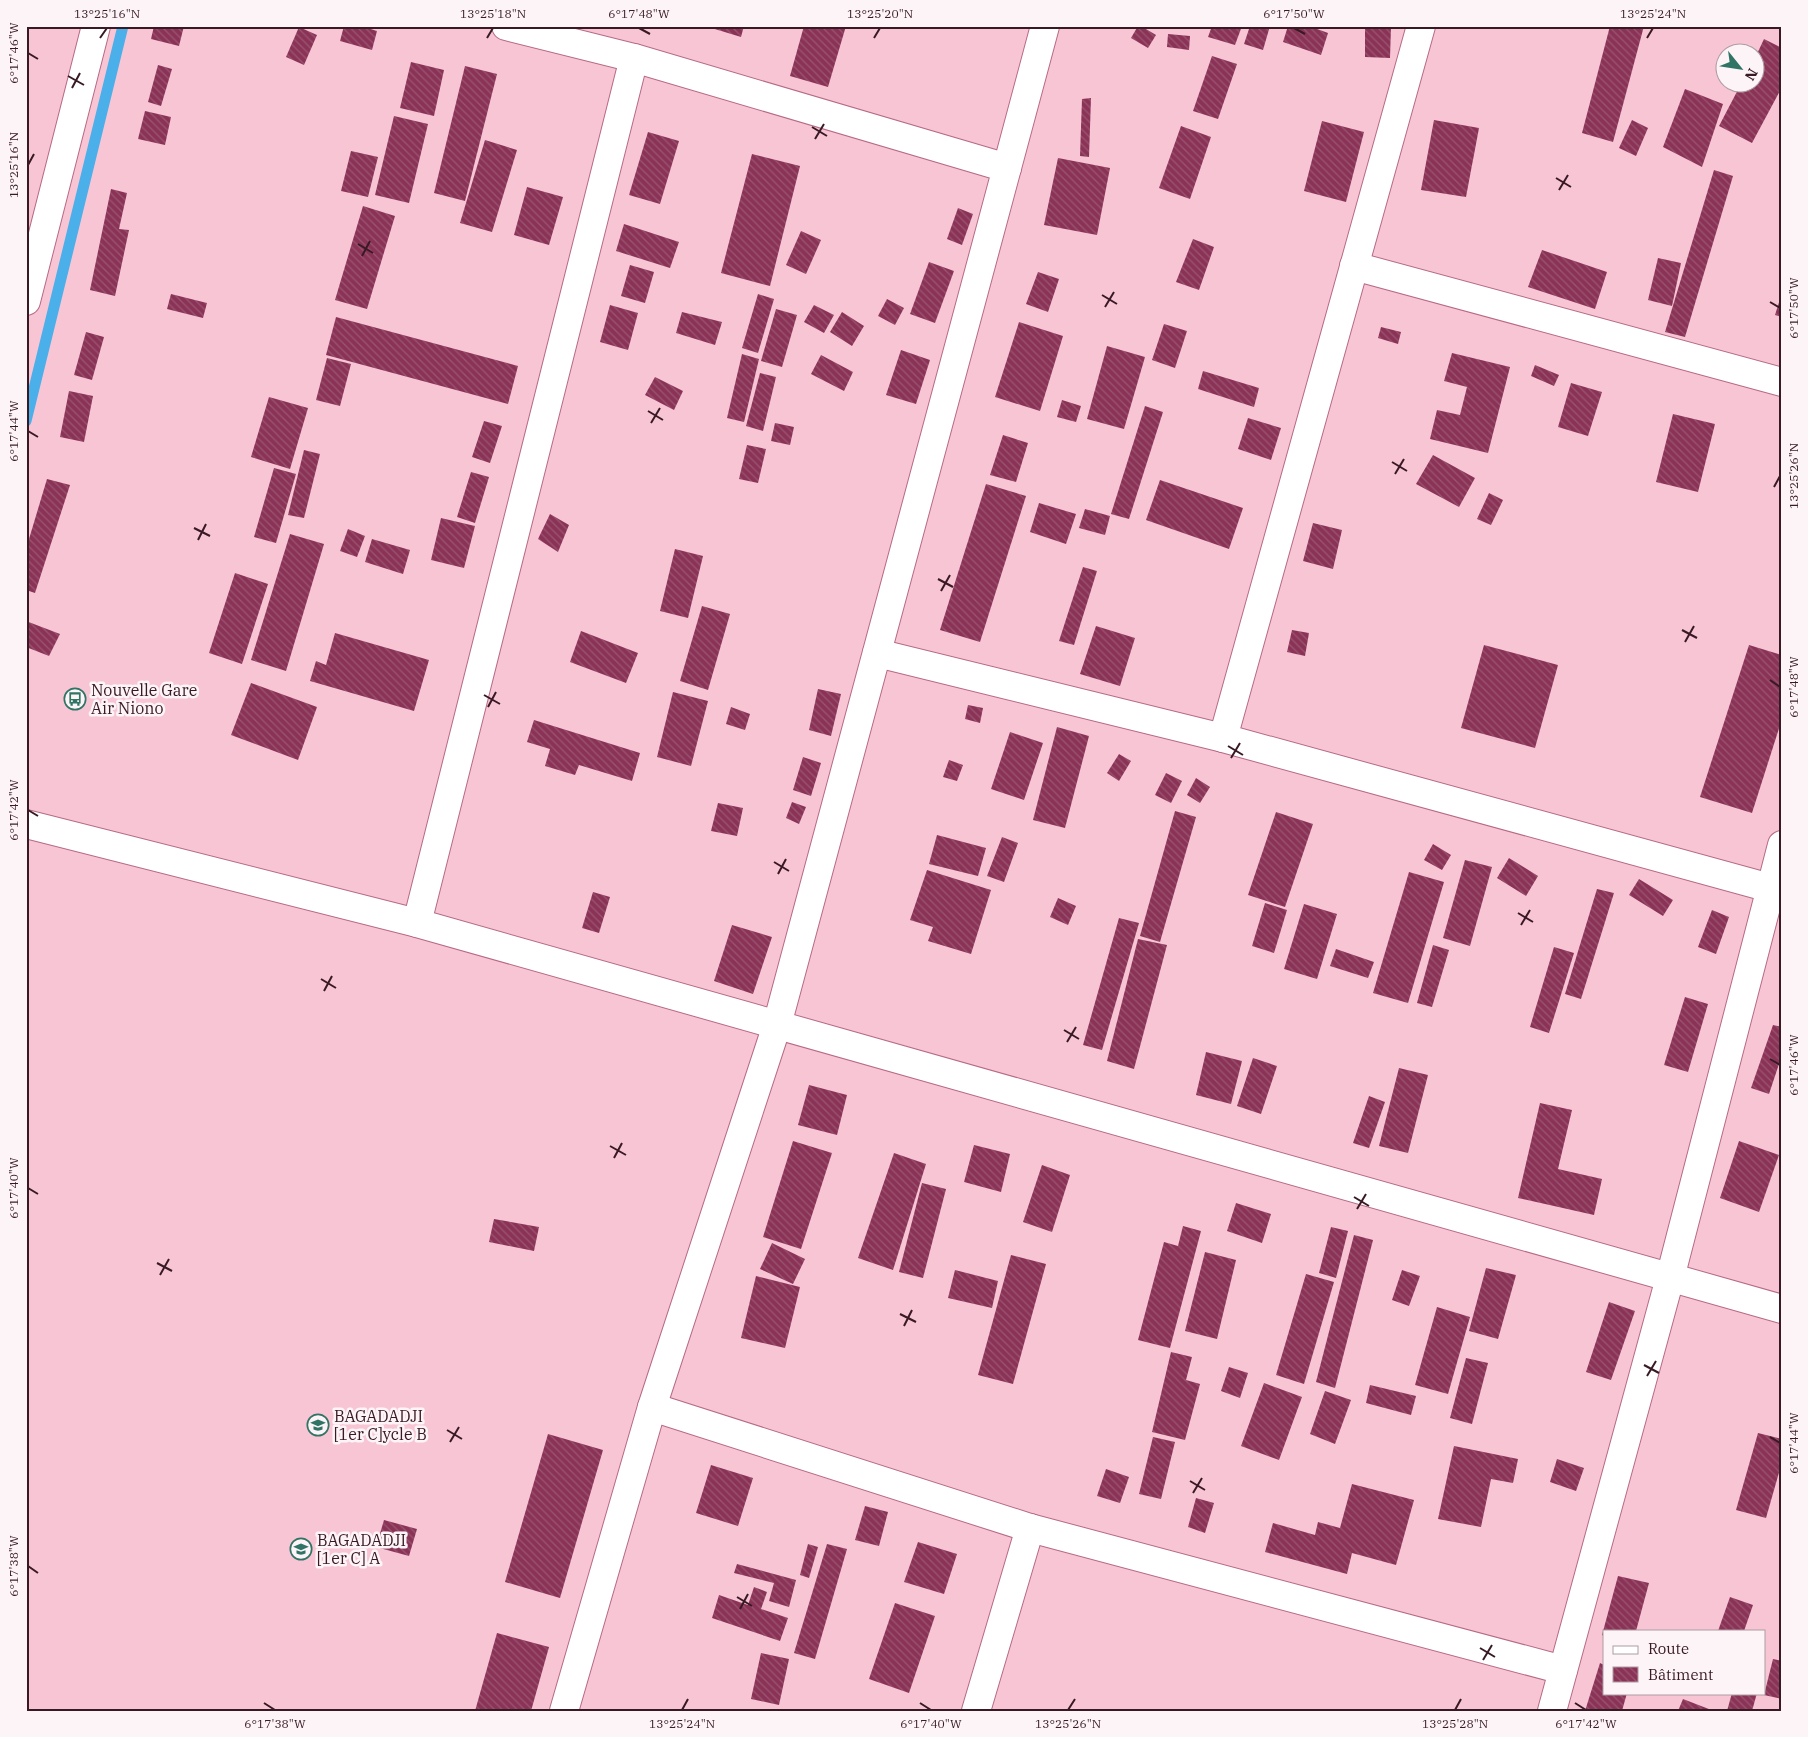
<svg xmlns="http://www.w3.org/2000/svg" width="1808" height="1737" font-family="'IBM Plex Serif',serif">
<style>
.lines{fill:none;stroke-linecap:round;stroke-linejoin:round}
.stream{stroke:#4bafe9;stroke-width:11}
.building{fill:url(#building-back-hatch)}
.minor-casing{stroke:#b66a85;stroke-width:30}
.primary-casing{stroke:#b66a85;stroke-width:30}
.minor{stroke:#fff;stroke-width:28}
.primary{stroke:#fff;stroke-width:28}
.ticks{fill:none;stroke:#381924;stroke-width:2}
.labels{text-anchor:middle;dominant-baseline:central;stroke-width:5;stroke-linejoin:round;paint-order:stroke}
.poi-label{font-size:16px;fill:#381924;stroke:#fcf4f6;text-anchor:start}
.neatline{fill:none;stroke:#381924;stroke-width:2}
.ticks-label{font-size:12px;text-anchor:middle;fill:#381924}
</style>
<defs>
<pattern id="building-back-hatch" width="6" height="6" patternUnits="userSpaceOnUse" patternTransform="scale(1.25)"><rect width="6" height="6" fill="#8b3357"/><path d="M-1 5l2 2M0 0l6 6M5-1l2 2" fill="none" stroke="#995570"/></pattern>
</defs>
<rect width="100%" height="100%" fill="#f8c5d5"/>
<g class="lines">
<polyline class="stream" points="26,421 123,26"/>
</g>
<g class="building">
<polygon points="154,26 184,26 179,46 151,39"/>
<polygon points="344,26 361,26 377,31 372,50 340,41"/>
<polygon points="705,26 744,26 741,37"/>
<polygon points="804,26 846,26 828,87 790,76"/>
<polygon points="1138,26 1141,26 1156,35 1148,48 1131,38"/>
<polygon points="1212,26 1242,26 1235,45 1208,37"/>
<polygon points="1250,26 1270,26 1263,50 1244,44"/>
<polygon points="1288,26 1309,26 1328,33 1321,55 1283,42"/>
<polygon points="1365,26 1391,26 1390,58 1365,57"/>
<polygon points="1610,26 1644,26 1613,142 1582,133"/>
<polygon points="299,27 317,35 304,65 286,57"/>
<polygon points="1168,34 1190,36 1189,50 1167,47"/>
<polygon points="1764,39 1782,48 1782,87 1752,143 1719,126 1742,82 1756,82 1756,56"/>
<polygon points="1212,56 1237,64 1218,119 1193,111"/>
<polygon points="411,62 444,70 434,116 400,108"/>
<polygon points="158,65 172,69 161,106 148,102"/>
<polygon points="465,66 497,74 465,201 434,193"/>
<polygon points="1685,89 1723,104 1702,167 1663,147"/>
<polygon points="1091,98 1089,157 1080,156 1082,99"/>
<polygon points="145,111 171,117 165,145 138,139"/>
<polygon points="394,116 428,124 409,203 375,195"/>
<polygon points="1434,120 1479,128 1466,197 1421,190"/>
<polygon points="1632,120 1648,128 1636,156 1619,148"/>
<polygon points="1322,121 1364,132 1346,202 1304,191"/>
<polygon points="1181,126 1211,137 1190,199 1159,188"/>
<polygon points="648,132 679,141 660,204 629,195"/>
<polygon points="485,140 517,150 492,232 460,223"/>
<polygon points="351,151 378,157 368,197 341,191"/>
<polygon points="752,154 800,166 770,286 721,273"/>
<polygon points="1058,158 1110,168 1097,235 1044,225"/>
<polygon points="1714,170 1733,176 1685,337 1665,332"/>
<polygon points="527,187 563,197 549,245 514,235"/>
<polygon points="111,189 127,193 119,229 129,230 115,296 90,290"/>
<polygon points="363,206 395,216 367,309 335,300"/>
<polygon points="958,208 973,214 962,245 947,239"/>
<polygon points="624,224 679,242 670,268 616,251"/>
<polygon points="801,231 821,240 806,274 786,265"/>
<polygon points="1193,239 1214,247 1199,290 1176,282"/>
<polygon points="1542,250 1607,272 1595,309 1528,287"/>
<polygon points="1658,258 1681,263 1672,306 1648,300"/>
<polygon points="929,262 954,271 935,323 910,314"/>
<polygon points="630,265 654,272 645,303 621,296"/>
<polygon points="1038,272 1059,279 1048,312 1026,304"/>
<polygon points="171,294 207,303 203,318 167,309"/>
<polygon points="758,294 774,299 758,353 742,348"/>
<polygon points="1781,296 1782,296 1782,317 1775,315"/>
<polygon points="887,299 904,308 895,325 878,316"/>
<polygon points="610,305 638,313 628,350 600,342"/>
<polygon points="814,305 834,315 824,333 804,322"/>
<polygon points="776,309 797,315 782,367 761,361"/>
<polygon points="682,312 722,322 715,345 676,333"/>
<polygon points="842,312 864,326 852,346 830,332"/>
<polygon points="336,317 518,366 508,404 326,355"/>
<polygon points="1019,322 1063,336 1040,411 995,397"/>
<polygon points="1164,324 1187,331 1175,368 1152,360"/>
<polygon points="1381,327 1401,332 1398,344 1378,338"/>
<polygon points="86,332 104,337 92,380 74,375"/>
<polygon points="1107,346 1145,357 1124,429 1087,419"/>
<polygon points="901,350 930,360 916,404 886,395"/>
<polygon points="1452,353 1510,367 1488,453 1430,439 1437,410 1460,415 1467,387 1444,381"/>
<polygon points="742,354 759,359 744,422 727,418"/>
<polygon points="821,355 853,372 844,391 811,374"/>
<polygon points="327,358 351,364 340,406 316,400"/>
<polygon points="1535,365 1559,375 1554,386 1531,376"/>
<polygon points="1203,371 1259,388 1254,407 1198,389"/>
<polygon points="760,373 776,377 763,431 746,426"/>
<polygon points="655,377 683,391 674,410 645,395"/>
<polygon points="1571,383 1602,392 1588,436 1558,427"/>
<polygon points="69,391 93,396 84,442 60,437"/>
<polygon points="269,397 308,408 290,469 251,457"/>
<polygon points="1062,400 1081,406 1076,422 1057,417"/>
<polygon points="1145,406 1163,412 1129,519 1111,514"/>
<polygon points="1673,414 1715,424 1698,492 1656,482"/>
<polygon points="1248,418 1281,428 1271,460 1238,449"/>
<polygon points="484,421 502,426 490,463 472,457"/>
<polygon points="775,423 794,427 790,445 771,441"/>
<polygon points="1003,435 1028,443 1016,482 990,475"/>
<polygon points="747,445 766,449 758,483 739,479"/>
<polygon points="304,450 320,454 304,518 288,515"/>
<polygon points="1433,455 1475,478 1459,507 1416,484"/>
<polygon points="274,468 296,474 276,543 254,537"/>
<polygon points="471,472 489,477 475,523 457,517"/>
<polygon points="47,479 70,485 35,593 26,590 26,549"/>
<polygon points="1160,480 1243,508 1229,549 1146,520"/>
<polygon points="986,484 1026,496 980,642 940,630"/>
<polygon points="1489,493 1503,500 1491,525 1477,519"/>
<polygon points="1039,503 1076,514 1066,544 1030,532"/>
<polygon points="1085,509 1110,516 1105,535 1079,528"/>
<polygon points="550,514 569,525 558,552 538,539"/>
<polygon points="441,518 475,526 464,568 431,560"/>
<polygon points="1313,523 1342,530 1333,569 1303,561"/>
<polygon points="348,529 365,536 357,557 340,551"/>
<polygon points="290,534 324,544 286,671 251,660"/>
<polygon points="372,539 410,550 403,574 365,562"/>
<polygon points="675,549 703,556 688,618 660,611"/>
<polygon points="1083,567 1097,571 1074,645 1059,641"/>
<polygon points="235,573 268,584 242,664 209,653"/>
<polygon points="702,606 730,614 708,690 680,681"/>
<polygon points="26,621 60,634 49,656 26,647"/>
<polygon points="1096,626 1135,638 1120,686 1080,674"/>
<polygon points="1292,630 1309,633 1305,656 1287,652"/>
<polygon points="581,631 638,653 626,683 570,662"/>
<polygon points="335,633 429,660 414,711 310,681 316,661 326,665"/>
<polygon points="1484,645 1558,665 1535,748 1461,728"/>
<polygon points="1749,645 1782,655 1782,719 1752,813 1700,797"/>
<polygon points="251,683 317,707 298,760 231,735"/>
<polygon points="818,689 841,694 831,736 809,730"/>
<polygon points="673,692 708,701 691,766 657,757"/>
<polygon points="968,705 983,708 980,723 965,719"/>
<polygon points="731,707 750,714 745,730 726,724"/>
<polygon points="534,720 640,753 632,781 579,765 575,775 545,766 550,749 527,742"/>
<polygon points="1057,727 1089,736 1065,828 1033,820"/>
<polygon points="1010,732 1043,743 1024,800 991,789"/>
<polygon points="1119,754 1131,761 1119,781 1107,773"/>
<polygon points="803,757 821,763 811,796 793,790"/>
<polygon points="949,760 963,765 957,781 943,777"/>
<polygon points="1166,773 1182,781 1171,803 1155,795"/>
<polygon points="1196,778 1210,787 1200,803 1187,795"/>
<polygon points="792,802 806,807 799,824 786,818"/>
<polygon points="718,803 743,808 737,836 711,831"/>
<polygon points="1175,811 1196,817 1160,942 1140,936"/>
<polygon points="1276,812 1313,824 1285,907 1248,895"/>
<polygon points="937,835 986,848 978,876 929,864"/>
<polygon points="1002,837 1018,843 1004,882 987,876"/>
<polygon points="1433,844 1451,855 1442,870 1424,860"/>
<polygon points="1509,858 1538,876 1526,896 1497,878"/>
<polygon points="1465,860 1492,867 1470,946 1443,938"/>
<polygon points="927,870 991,890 971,954 928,941 933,927 910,920"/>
<polygon points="1409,872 1444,882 1408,1003 1373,993"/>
<polygon points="1639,879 1673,900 1663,916 1629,895"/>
<polygon points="1597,889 1614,893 1581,999 1565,994"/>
<polygon points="593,892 610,897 599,933 582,928"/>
<polygon points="1058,898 1076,906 1068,925 1050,917"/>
<polygon points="1265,903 1287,910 1274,953 1252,946"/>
<polygon points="1304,904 1337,914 1317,979 1284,969"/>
<polygon points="1712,910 1729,917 1716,954 1698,947"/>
<polygon points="1119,918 1139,923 1102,1050 1083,1045"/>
<polygon points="732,925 772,937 753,994 714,981"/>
<polygon points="1138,939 1167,945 1134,1069 1107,1061"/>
<polygon points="1433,945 1449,950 1432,1007 1417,1003"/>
<polygon points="1554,947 1574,953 1549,1033 1530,1027"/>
<polygon points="1336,949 1374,962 1368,978 1330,966"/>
<polygon points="1685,997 1708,1004 1688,1072 1664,1065"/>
<polygon points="1773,1025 1782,1027 1782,1055 1769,1094 1751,1088"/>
<polygon points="1206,1052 1242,1061 1231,1104 1196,1095"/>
<polygon points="1253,1058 1277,1066 1261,1114 1237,1106"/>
<polygon points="1399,1068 1428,1075 1408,1153 1379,1146"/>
<polygon points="809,1085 847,1095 837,1135 798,1125"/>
<polygon points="1369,1096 1385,1102 1369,1148 1353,1143"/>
<polygon points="1540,1103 1572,1110 1558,1169 1602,1179 1594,1215 1518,1198"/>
<polygon points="793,1141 832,1153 801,1249 763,1237"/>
<polygon points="1739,1141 1779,1155 1759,1212 1720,1198"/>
<polygon points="974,1145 1010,1154 1001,1192 964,1182"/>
<polygon points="894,1153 926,1164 893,1270 858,1258"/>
<polygon points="1042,1165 1070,1175 1052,1232 1023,1222"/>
<polygon points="922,1183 946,1189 923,1278 899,1272"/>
<polygon points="1236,1203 1271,1214 1262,1243 1227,1231"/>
<polygon points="494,1219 539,1227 534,1251 489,1242"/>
<polygon points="1183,1226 1201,1231 1170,1348 1138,1340 1164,1242 1178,1246"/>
<polygon points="1331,1227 1348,1231 1336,1278 1319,1273"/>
<polygon points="1354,1235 1373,1240 1335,1388 1316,1382"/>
<polygon points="772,1243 805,1259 793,1284 760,1269"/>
<polygon points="1205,1252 1236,1260 1217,1339 1185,1331"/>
<polygon points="1011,1255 1046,1264 1013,1384 978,1375"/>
<polygon points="1486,1268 1516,1275 1498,1339 1469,1331"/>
<polygon points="955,1270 998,1281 992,1308 948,1298"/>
<polygon points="1402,1270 1420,1276 1409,1306 1392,1300"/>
<polygon points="1306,1274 1334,1282 1304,1384 1276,1375"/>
<polygon points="756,1276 800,1287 785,1348 741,1338"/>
<polygon points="1609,1302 1635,1311 1611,1380 1586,1372"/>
<polygon points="1437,1307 1470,1317 1448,1394 1415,1385"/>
<polygon points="1171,1352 1192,1357 1186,1380 1200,1384 1185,1440 1152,1432"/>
<polygon points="1466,1358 1488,1363 1472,1424 1450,1418"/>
<polygon points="1229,1367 1248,1373 1240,1398 1221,1391"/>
<polygon points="1264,1383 1302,1397 1279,1460 1241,1446"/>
<polygon points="1370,1385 1416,1396 1411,1415 1366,1403"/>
<polygon points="1325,1391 1351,1400 1335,1444 1310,1434"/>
<polygon points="1758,1433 1782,1439 1782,1462 1766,1518 1736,1510"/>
<polygon points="548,1434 603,1450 560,1598 505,1582"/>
<polygon points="1153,1437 1175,1442 1161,1499 1139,1494"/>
<polygon points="1454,1446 1518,1459 1513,1483 1491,1479 1481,1527 1438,1519"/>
<polygon points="1557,1459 1584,1468 1576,1491 1550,1482"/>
<polygon points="711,1465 753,1478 738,1526 696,1513"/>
<polygon points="1106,1469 1129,1477 1120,1503 1097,1496"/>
<polygon points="1352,1484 1414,1500 1396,1565 1352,1553 1347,1574 1265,1552 1273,1523 1315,1535 1318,1522 1340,1528"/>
<polygon points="1196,1498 1214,1503 1205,1533 1188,1527"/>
<polygon points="865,1506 888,1512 879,1546 855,1540"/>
<polygon points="384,1520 417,1529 409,1556 376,1547"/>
<polygon points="918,1542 957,1554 944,1594 904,1582"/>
<polygon points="808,1544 818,1547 809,1578 800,1575"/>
<polygon points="827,1544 847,1549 815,1659 794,1653"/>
<polygon points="737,1564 796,1580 789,1607 769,1601 774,1583 734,1573"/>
<polygon points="1618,1576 1649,1583 1636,1631 1604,1631 1604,1636 1602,1635"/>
<polygon points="754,1587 767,1592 761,1609 788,1618 780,1641 712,1618 719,1595 748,1605"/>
<polygon points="1730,1597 1753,1605 1744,1631 1718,1631"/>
<polygon points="895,1603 935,1616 909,1693 869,1679"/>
<polygon points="497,1633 549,1647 531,1711 475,1711"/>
<polygon points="761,1653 789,1659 779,1705 751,1699"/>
<polygon points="1773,1659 1782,1661 1782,1699 1764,1695"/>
<polygon points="1600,1663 1604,1665 1604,1693 1627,1693 1622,1711 1585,1711"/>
<polygon points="1732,1693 1757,1693 1752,1711 1727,1711"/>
<polygon points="1683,1699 1714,1711 1678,1711"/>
</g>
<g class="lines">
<g class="minor-casing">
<g id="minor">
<polyline points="506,26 634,58 1007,168"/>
<polyline points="1354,266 1782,382"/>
<polyline points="877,653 1223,738 1770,888"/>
<polyline points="1223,738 1421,26"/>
<polyline points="26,824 417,923 1782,1309"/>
<polyline points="417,923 634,58"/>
<polyline points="652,1407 1030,1528 1563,1670"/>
<polyline points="564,1711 652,1407 777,1025 1045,26"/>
<polyline points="976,1711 1030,1528"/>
<polyline points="1552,1711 1670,1278 1782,845"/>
</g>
</g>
<g class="primary-casing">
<polyline id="primary" points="26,301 96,26"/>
</g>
<use href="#minor" class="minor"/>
<use href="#primary" class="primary"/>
</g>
<path class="ticks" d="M 639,28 L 650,34M 1294,28 L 1305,34M 100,38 L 107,28M 487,38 L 493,28M 874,38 L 880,28M 1647,38 L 1653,28M 28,53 L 38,59M 68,76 L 84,85M 72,88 L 80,73M 812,127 L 827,136M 815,139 L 824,124M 28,165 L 34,154M 1556,178 L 1571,187M 1559,190 L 1568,175M 358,244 L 373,253M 362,256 L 370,241M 1102,295 L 1117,304M 1770,302 L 1780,308M 1105,307 L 1114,292M 648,411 L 663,420M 651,423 L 660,408M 28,431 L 38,437M 1392,462 L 1407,471M 1395,474 L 1404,459M 1774,487 L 1780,476M 194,528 L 210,536M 198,540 L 206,524M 938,579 L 953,587M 941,591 L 950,575M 1682,630 L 1697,638M 1685,642 L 1694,626M 1770,680 L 1780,687M 484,695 L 500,704M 488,707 L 496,692M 1228,746 L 1243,755M 1231,758 L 1240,743M 28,810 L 38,816M 774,862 L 789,871M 778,874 L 786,859M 1518,913 L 1533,922M 1521,925 L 1530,910M 321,979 L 336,988M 324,991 L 332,976M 1064,1030 L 1079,1039M 1067,1042 L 1076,1027M 1770,1059 L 1780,1065M 610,1146 L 626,1155M 614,1158 L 622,1143M 28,1188 L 38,1194M 1354,1197 L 1369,1206M 1357,1209 L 1366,1194M 157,1263 L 172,1271M 160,1275 L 169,1259M 900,1314 L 916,1322M 904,1326 L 912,1310M 1644,1365 L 1659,1373M 1647,1376 L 1656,1361M 447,1430 L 462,1439M 1770,1437 L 1780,1443M 450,1442 L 459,1427M 1190,1481 L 1205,1490M 1193,1493 L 1202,1478M 28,1566 L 38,1573M 737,1597 L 752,1606M 740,1609 L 748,1594M 1480,1648 L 1495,1657M 1483,1660 L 1492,1645M 264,1703 L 275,1710M 920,1703 L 931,1710M 1575,1703 L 1586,1710M 682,1710 L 688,1699M 1068,1710 L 1075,1699M 1455,1710 L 1461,1699"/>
<defs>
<g id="bus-ring" transform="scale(1.125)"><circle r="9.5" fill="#fcf4f6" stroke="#307466" stroke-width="1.5"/><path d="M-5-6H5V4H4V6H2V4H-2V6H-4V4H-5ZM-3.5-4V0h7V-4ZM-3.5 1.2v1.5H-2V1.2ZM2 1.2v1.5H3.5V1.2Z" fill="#307466"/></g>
<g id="school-ring" transform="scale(1.125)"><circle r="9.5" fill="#fcf4f6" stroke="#307466" stroke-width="1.5"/><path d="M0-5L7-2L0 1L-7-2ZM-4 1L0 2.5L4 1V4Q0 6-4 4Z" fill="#307466"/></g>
</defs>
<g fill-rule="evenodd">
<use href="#bus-ring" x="75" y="699"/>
<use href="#school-ring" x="318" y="1425"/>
<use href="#school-ring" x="301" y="1549"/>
</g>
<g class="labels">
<g class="poi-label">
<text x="91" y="690">Nouvelle Gare<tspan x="91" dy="18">Air Niono</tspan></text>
<text x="334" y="1416">BAGADADJI<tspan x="334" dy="18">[1er C]ycle B</tspan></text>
<text x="317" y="1540">BAGADADJI<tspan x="317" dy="18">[1er C] A</tspan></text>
</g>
</g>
<rect width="1808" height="1737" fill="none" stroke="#fcf4f6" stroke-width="55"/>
<rect x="1603" y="1630" width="162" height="65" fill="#fcf4f6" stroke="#ae9ca2"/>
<rect x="1613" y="1646" width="25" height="8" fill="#ffffff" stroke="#ae9ca2"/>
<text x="1648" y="1654" font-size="15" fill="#381924">Route</text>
<rect x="1613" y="1667" width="25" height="15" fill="url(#building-back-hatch)" stroke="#ae9ca2"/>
<text x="1648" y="1680" font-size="15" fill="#381924">Bâtiment</text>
<g transform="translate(1740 68) rotate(120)"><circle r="24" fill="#fcf4f6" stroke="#ae9ca2"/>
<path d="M0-4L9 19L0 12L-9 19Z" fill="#307466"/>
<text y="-8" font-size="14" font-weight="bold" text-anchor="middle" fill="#381924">N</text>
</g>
<rect x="28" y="28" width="1752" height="1682" class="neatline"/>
<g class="ticks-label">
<text x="107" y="18">13°25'16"N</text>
<text x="493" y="18">13°25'18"N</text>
<text x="639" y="18">6°17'48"W</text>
<text x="880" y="18">13°25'20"N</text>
<text x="1294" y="18">6°17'50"W</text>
<text x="1653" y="18">13°25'24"N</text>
<text transform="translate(14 53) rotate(-90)" y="4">6°17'46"W</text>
<text transform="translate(14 165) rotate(-90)" y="4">13°25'16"N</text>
<text transform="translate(1794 308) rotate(-90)" y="4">6°17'50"W</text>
<text transform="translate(14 431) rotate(-90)" y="4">6°17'44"W</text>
<text transform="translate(1794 476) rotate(-90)" y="4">13°25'26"N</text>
<text transform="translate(1794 687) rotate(-90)" y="4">6°17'48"W</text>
<text transform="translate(14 810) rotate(-90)" y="4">6°17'42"W</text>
<text transform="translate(1794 1065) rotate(-90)" y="4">6°17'46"W</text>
<text transform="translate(14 1188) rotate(-90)" y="4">6°17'40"W</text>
<text transform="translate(1794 1443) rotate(-90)" y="4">6°17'44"W</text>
<text transform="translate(14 1566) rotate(-90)" y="4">6°17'38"W</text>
<text x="275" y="1728">6°17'38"W</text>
<text x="682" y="1728">13°25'24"N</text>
<text x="931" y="1728">6°17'40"W</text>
<text x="1068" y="1728">13°25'26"N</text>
<text x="1455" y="1728">13°25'28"N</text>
<text x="1586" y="1728">6°17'42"W</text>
</g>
</svg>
